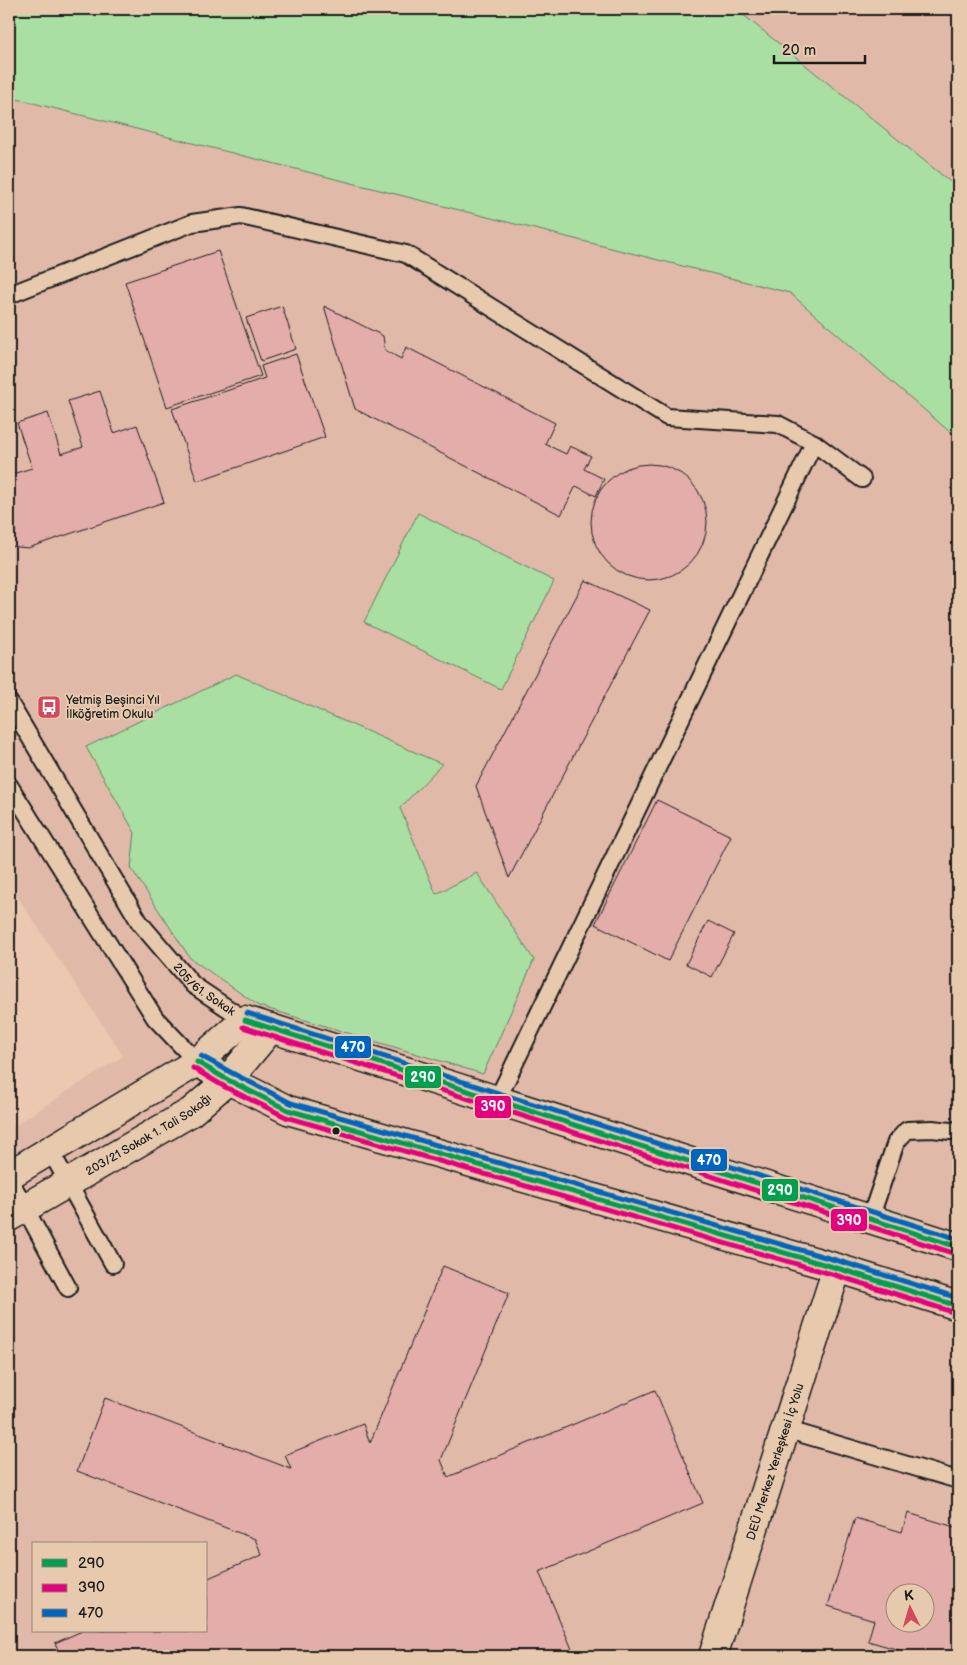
<svg xmlns="http://www.w3.org/2000/svg" width="967" height="1665" font-family="'Balsamiq Sans',sans-serif">
<style>
.built{fill:#e1b9a9;fill-rule:evenodd}
.green{fill:#a9dfa3;stroke:#627e60}
.building{fill:#e3adaa;stroke:#1c1c1c;fill-rule:evenodd}
.lines{fill:none;stroke-linecap:round;stroke-linejoin:round}
.service-casing{stroke:#1c1c1c;stroke-width:20}
.minor-casing{stroke:#1c1c1c;stroke-width:31}
.secondary-casing{stroke:#1c1c1c;stroke-width:31}
.service{stroke:#e7caae;stroke-width:16}
.minor{stroke:#e7caae;stroke-width:28}
.secondary{stroke:#e7caae;stroke-width:28}
.bus-1-casing{stroke:#e7caae;stroke-width:9}
.bus-2-casing{stroke:#e7caae;stroke-width:9}
.bus-3-casing{stroke:#e7caae;stroke-width:9}
.bus-1{stroke:#019f4e;stroke-width:5}
.bus-2{stroke:#e5007d;stroke-width:5}
.bus-3{stroke:#0065bd;stroke-width:5}
.bus-dot{fill:#1c1c1c;stroke:#e7caae;stroke-width:2}
.labels{text-anchor:middle;dominant-baseline:central;stroke-width:4;stroke-linejoin:round;paint-order:stroke}
.poi-label{font-size:12px;fill:#1c1c1c;stroke:#e7caae;text-anchor:start}
.street-label{font-size:12px;fill:#1c1c1c;stroke:#e7caae}
.line-badge{stroke:#e7caae;stroke-width:2}
.badge-label{font-size:14px;text-anchor:middle;font-weight:bold;fill:#fff}
</style>
<rect width="100%" height="100%" fill="#ecc8b1"/>
<filter id="ink" filterUnits="userSpaceOnUse"><feTurbulence type="fractalNoise" baseFrequency=".02" numOctaves="2"/><feDisplacementMap in="SourceGraphic" scale="10" xChannelSelector="R" yChannelSelector="G"/><feConvolveMatrix kernelMatrix="1 2 1 2 8 2 1 2 1" color-interpolation-filters="sRGB"/></filter>
<g filter="url(#ink)">
<path class="built" d="M 9,9 L 958,9 L 958,1656 L 9,1656 L 9,1129 L 123,1056 L 9,884 ZM 34,1544 L 206,1544 L 206,1631 L 34,1631 ZM 894,1592 L 924,1592 L 924,1622 L 894,1622 Z"/>
<g class="green">
<polygon points="9,9 736,9 958,188 958,434 951,433 790,293 9,97"/>
<polygon points="418,513 554,581 501,689 364,622"/>
<polygon points="236,674 442,764 400,808 436,894 477,873 534,960 483,1074 259,1006 190,958 131,868 135,833 86,747"/>
</g>
<g class="building">
<polygon points="218,251 261,376 167,407 125,282"/>
<polygon points="282,306 296,349 261,361 246,318"/>
<polygon points="324,306 383,336 385,350 401,359 406,347 555,423 545,444 566,454 570,446 591,456 584,469 604,479 596,496 576,486 561,515 355,409"/>
<polygon points="296,354 325,437 197,481 172,409 265,378 261,366"/>
<polygon points="100,391 114,433 137,425 164,502 28,548 9,546 9,473 9,475 32,468 17,423 48,413 61,454 83,447 68,401"/>
<circle cx="649" cy="522" r="58"/>
<polygon points="585,580 650,610 509,878 476,786"/>
<polygon points="657,800 731,836 668,961 595,924"/>
<polygon points="708,921 734,934 712,977 686,964"/>
<polygon points="443,1266 509,1293 441,1460 448,1477 655,1390 703,1503 539,1572 575,1656 61,1656 55,1643 82,1631 206,1631 206,1579 262,1555 255,1539 77,1471 105,1398 291,1469 285,1455 363,1424 370,1443"/>
<path d="M 908,1513 L 958,1528 L 958,1656 L 920,1656 L 868,1641 L 874,1620 L 828,1606 L 855,1518 L 902,1532 ZM 894,1592 L 924,1592 L 924,1622 L 894,1622 Z"/>
</g>
<g class="lines">
<g class="service-casing">
<g id="service">
<polyline points="9,295 192,223 241,216 406,254 667,417 778,424 814,443 497,1100"/>
<polyline points="814,443 862,479"/>
<path id="s1" d="M 9,702 L 140,923 L 193,985 L 245,1020"/>
<polyline points="9,785 155,1018 197,1062"/>
<polyline points="50,1150 113,1264"/>
<polyline points="9,1178 68,1288"/>
<polyline points="870,1219 896,1142 907,1130 932,1129 950,1131 958,1130"/>
<polyline points="785,1429 958,1480"/>
</g>
</g>
<g class="minor-casing">
<g id="minor">
<path id="s2" d="M 713,1656 L 837,1268"/>
</g>
</g>
<g class="secondary-casing">
<g id="secondary">
<polyline points="197,1062 228,1080 288,1110 837,1268 958,1306"/>
<polyline points="9,1175 197,1062 245,1020 958,1247"/>
<path id="s3" d="M 9,1217 L 191,1112 L 228,1080 L 271,1028"/>
</g>
</g>
<use href="#service" class="service"/>
<use href="#minor" class="minor"/>
<use href="#secondary" class="secondary"/>
<g class="bus-1-casing">
<g id="bus-1">
<polyline points="245,1020 958,1247"/>
<polyline points="197,1062 228,1080 288,1110 837,1268 958,1306"/>
</g>
</g>
<g class="bus-2-casing">
<g id="bus-2">
<polyline points="243,1027 956,1254"/>
<polyline points="193,1068 225,1087 286,1117 835,1275 956,1313"/>
</g>
</g>
<g class="bus-3-casing">
<g id="bus-3">
<polyline points="247,1013 958,1239"/>
<polyline points="201,1056 232,1073 291,1103 839,1261 958,1298"/>
</g>
</g>
<use href="#bus-1" class="bus-1"/>
<use href="#bus-2" class="bus-2"/>
<use href="#bus-3" class="bus-3"/>
</g>
</g>
<defs>
<g id="bus-square" transform="scale(1.25)"><rect x="-9" y="-9" width="18" height="18" rx="4" fill="#d1495b" stroke="#e7caae"/><path d="M-5-6H5V4H4V6H2V4H-2V6H-4V4H-5ZM-3.5-4V0h7V-4ZM-3.5 1.2v1.5H-2V1.2ZM2 1.2v1.5H3.5V1.2Z" fill="#fff"/></g>
</defs>
<g fill-rule="evenodd">
<use href="#bus-square" x="49" y="707"/>
</g>
<circle class="bus-dot" cx="336" cy="1131" r="4.5"/>
<g class="labels">
<g class="poi-label">
<text x="66" y="700">Yetmiş Beşinci Yıl<tspan x="66" dy="14">İlköğretim Okulu</tspan></text>
</g>
<g class="street-label">
<text stroke="none"><textPath href="#s1" startOffset="350">205/61. Sokak</textPath></text>
<text stroke="none"><textPath href="#s3" startOffset="162">203/21 Sokak 1. Tali Sokağı</textPath></text>
<text stroke="none"><textPath href="#s2" startOffset="204">DEÜ Merkez Yerleşkesi İç Yolu</textPath></text>
</g>
</g>
<g class="line-badge">
<rect x="334" y="1035" width="38" height="24" rx="5" fill="#0065bd"/>
<rect x="404" y="1065" width="38" height="24" rx="5" fill="#019f4e"/>
<rect x="474" y="1095" width="38" height="24" rx="5" fill="#e5007d"/>
<rect x="690" y="1148" width="38" height="24" rx="5" fill="#0065bd"/>
<rect x="761" y="1178" width="38" height="24" rx="5" fill="#019f4e"/>
<rect x="830" y="1208" width="38" height="24" rx="5" fill="#e5007d"/>
</g>
<g class="badge-label">
<text x="353" y="1052">470</text>
<text x="423" y="1082">290</text>
<text x="493" y="1111">390</text>
<text x="709" y="1165">470</text>
<text x="780" y="1195">290</text>
<text x="849" y="1225">390</text>
</g>
<rect width="967" height="1665" fill="none" stroke="#e7caae" stroke-width="30"/>
<rect x="15" y="15" width="937" height="1635" fill="none" stroke="#1c1c1c" stroke-width="2" filter="url(#ink)"/>
<rect x="32" y="1542" width="175" height="90" fill="#e7caae" stroke="#968474"/>
<rect x="42" y="1559" width="25" height="8" fill="#019f4e" stroke="#968474"/>
<text x="78" y="1568" font-size="15" fill="#1c1c1c">290</text>
<rect x="42" y="1584" width="25" height="8" fill="#e5007d" stroke="#968474"/>
<text x="78" y="1592" font-size="15" fill="#1c1c1c">390</text>
<rect x="42" y="1609" width="25" height="8" fill="#0065bd" stroke="#968474"/>
<text x="78" y="1618" font-size="15" fill="#1c1c1c">470</text>
<g transform="translate(910 1608) rotate(355)"><circle r="24" fill="#e7caae" stroke="#968474"/>
<path d="M0-4L9 19L0 12L-9 19Z" fill="#d1495b"/>
<text y="-8" font-size="14" font-weight="bold" text-anchor="middle" fill="#1c1c1c">K</text>
</g>
<path d="M774 55v8h91v-8" fill="none" stroke="#1c1c1c" stroke-width="2.5"/>
<text x="782" y="55" font-size="15" fill="#1c1c1c" stroke="#e7caae" stroke-width="4" paint-order="stroke">20 m</text>
</svg>
